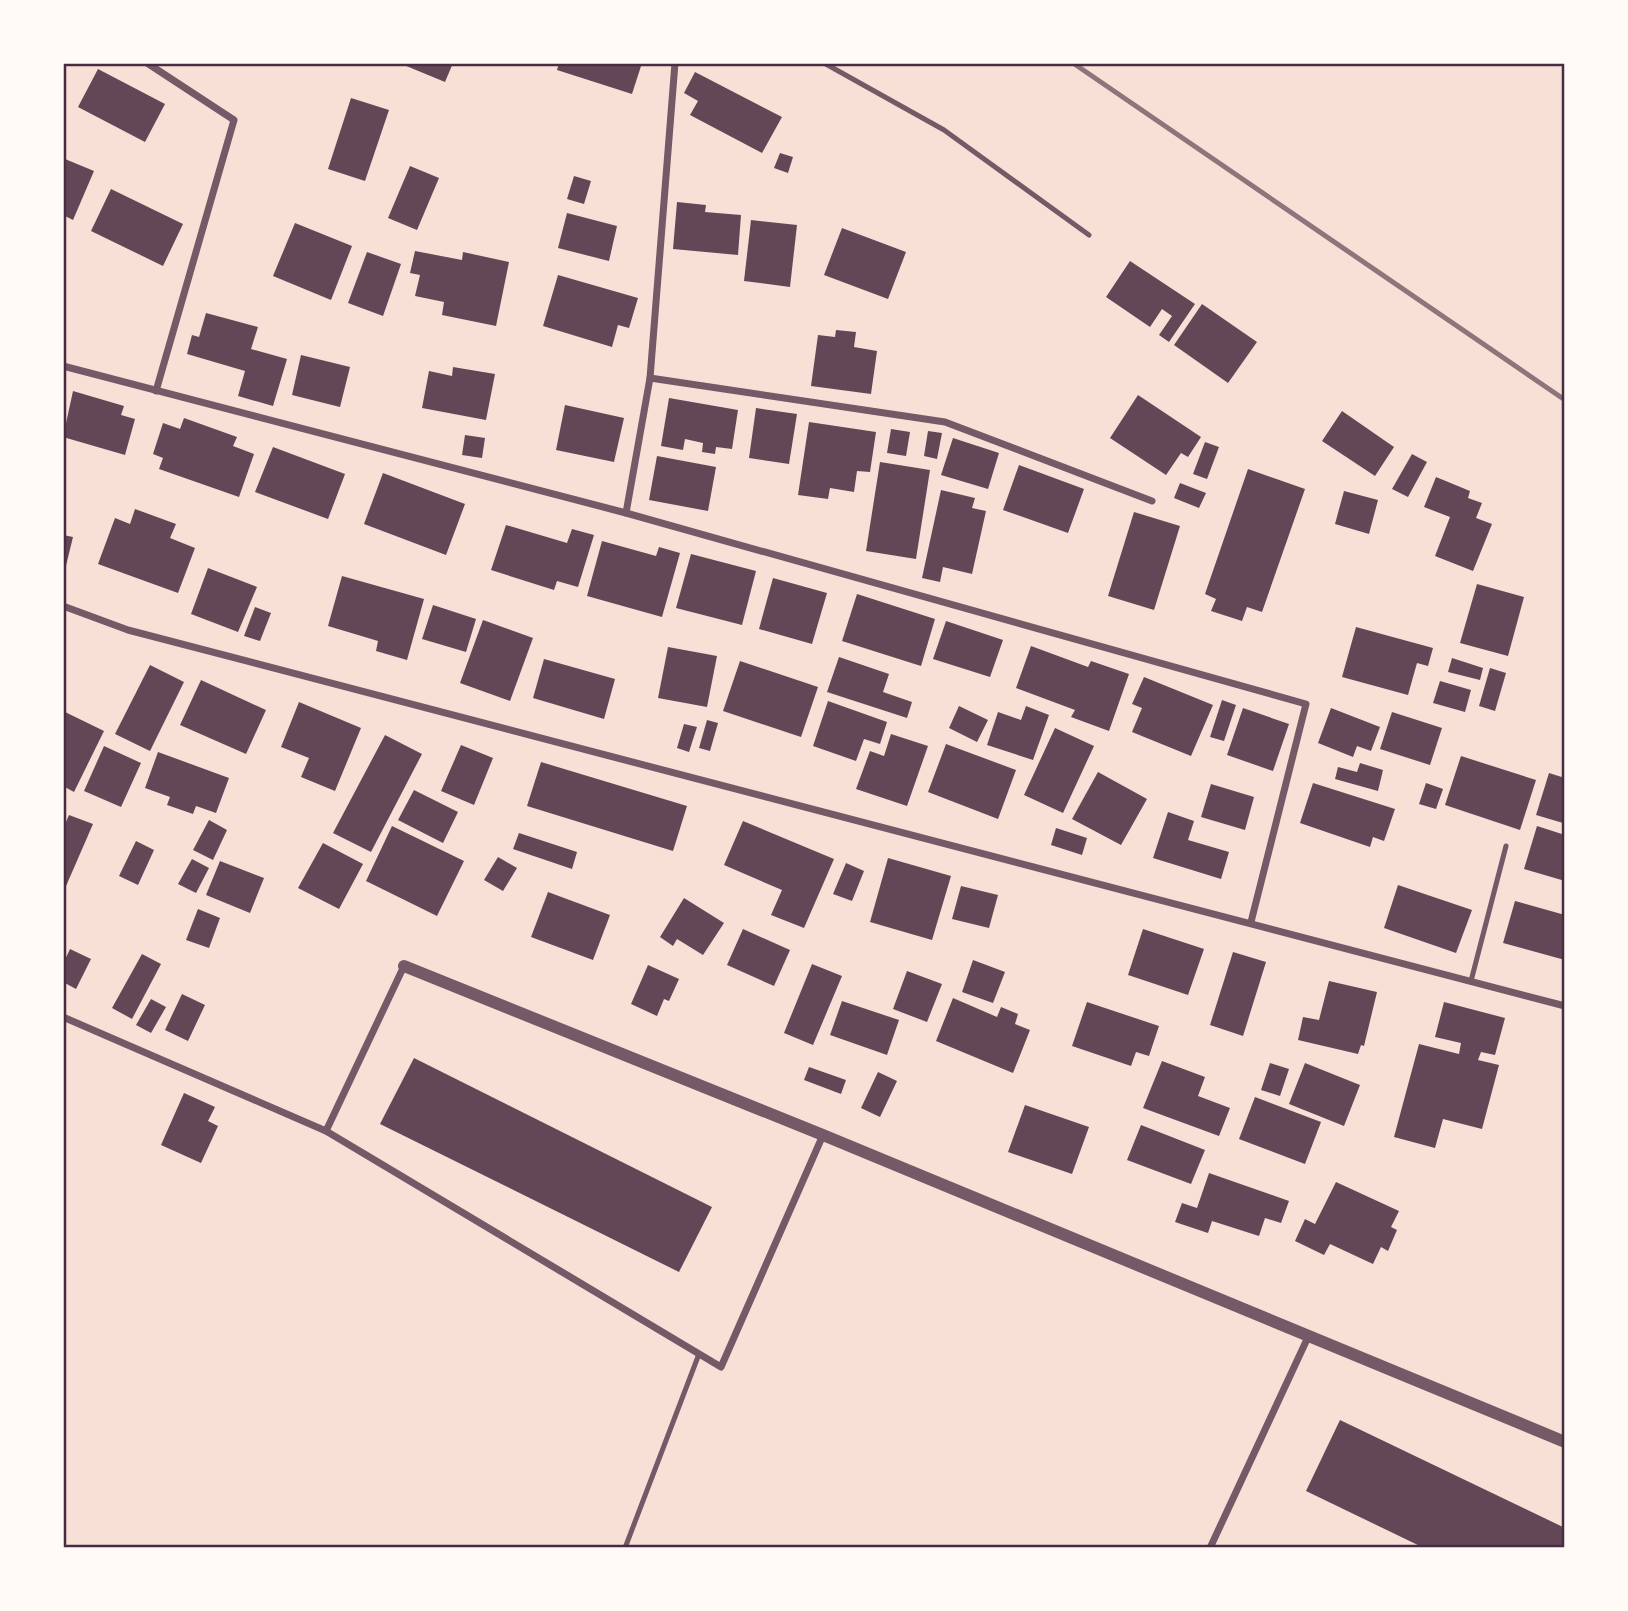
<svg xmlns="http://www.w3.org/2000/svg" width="1628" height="1611" font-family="'DM Sans',sans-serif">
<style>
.building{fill:#644757}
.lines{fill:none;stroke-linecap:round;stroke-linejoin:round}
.service{stroke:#755966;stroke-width:5}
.minor{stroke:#755966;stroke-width:7}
.tertiary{stroke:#755966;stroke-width:12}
.rail{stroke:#8f747c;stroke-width:5}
.neatline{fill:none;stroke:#4a2c40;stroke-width:2.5}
</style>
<rect width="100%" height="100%" fill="#f7e1d7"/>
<g class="building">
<polygon points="399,63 453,63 445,82"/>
<polygon points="559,63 642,63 632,94 557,70"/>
<polygon points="98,69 165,104 145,142 78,107"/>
<polygon points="695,72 782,117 762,153 690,115 698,101 684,93"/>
<polygon points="351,98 389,110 365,181 328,169"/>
<polygon points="780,153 793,157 788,173 774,168"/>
<polygon points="65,159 94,171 73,220 63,215"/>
<polygon points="410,166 439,178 417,230 388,218"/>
<polygon points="574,176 591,181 584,204 567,199"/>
<polygon points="111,189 183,224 163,266 91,231"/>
<polygon points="677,202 706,205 705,212 741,215 738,255 673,249"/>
<polygon points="567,213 617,226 609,261 558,248"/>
<polygon points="751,220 797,225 790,287 744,281"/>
<polygon points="295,223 352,246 331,300 273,276"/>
<polygon points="842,228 906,252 888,299 824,275"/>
<polygon points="415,251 462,260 463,252 509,262 496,326 442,315 444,302 415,296 420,275 410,273"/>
<polygon points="367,252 401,264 383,316 348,303"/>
<polygon points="1130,261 1195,304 1169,342 1159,335 1172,316 1162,309 1150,327 1106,297"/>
<polygon points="558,275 638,298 629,328 618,325 612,347 543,326"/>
<polygon points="1202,304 1257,342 1228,383 1174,345"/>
<polygon points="206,313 258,327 251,349 287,359 273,406 238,396 245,371 187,354 192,335 199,337"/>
<polygon points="836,330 856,332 854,347 877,351 871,394 811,386 818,335 835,337"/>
<polygon points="301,355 350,367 340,407 292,395"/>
<polygon points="453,367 495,374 486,420 422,408 429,371 452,376"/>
<polygon points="73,391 124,406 121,415 135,419 125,455 63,437"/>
<polygon points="1138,395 1201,437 1188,457 1181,453 1166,475 1110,438"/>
<polygon points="669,398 738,410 732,449 716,447 715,454 702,452 703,443 685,439 683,450 661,446"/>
<polygon points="565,405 624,418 614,462 556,450"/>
<polygon points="756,408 797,414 789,464 749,458"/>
<polygon points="1342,411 1394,447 1375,476 1322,441"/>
<polygon points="184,418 237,437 233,446 254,454 239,497 159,469 163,458 153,454 163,423 180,429"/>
<polygon points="809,422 876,432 870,472 857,471 854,492 830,488 828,499 798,495"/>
<polygon points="891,429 910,432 906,456 887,453"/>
<polygon points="928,431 942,433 937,459 924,456"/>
<polygon points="465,435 485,438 482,458 462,455"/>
<polygon points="953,438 999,453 988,489 941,475"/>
<polygon points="1205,442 1219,447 1207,479 1193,474"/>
<polygon points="273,447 345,474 328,519 255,492"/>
<polygon points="1412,454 1427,462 1408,497 1392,489"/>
<polygon points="657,456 716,467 708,511 649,500"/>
<polygon points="880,462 930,470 916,559 866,551"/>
<polygon points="1019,465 1084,489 1068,533 1003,510"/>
<polygon points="1248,469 1305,489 1262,612 1247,607 1242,621 1211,611 1216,599 1205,594"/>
<polygon points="383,473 465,504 446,555 364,524"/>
<polygon points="1436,477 1470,491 1468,498 1482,503 1476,518 1492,524 1473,571 1435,556 1450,517 1424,507"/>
<polygon points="1180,483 1206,493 1199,508 1174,498"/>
<polygon points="941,490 975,498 972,508 986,511 972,574 943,567 940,582 922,578"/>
<polygon points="1344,491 1378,500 1369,534 1335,524"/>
<polygon points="135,509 176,524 170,538 195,548 178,593 98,564 115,518 130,524"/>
<polygon points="1134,512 1180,526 1154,610 1108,596"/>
<polygon points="506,525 567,543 572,529 594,535 578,587 557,581 554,590 491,570"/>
<polygon points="63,535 73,537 64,574 63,574"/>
<polygon points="602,541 656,556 659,547 680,553 662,617 587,596"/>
<polygon points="691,554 756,571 742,625 676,608"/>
<polygon points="208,568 257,587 238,632 191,614"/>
<polygon points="342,576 424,599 407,660 376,651 378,641 328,626"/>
<polygon points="773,578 827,593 812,644 759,629"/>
<polygon points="1477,584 1524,597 1508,656 1460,643"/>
<polygon points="857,594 935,619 921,666 842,641"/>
<polygon points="433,605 476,619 466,652 422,639"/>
<polygon points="255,607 271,613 260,641 244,636"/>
<polygon points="483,620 533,638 510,701 460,683"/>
<polygon points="946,621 1003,640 990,677 933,659"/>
<polygon points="1356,627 1433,648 1428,666 1417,663 1408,695 1342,677"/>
<polygon points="1031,646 1088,667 1091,661 1129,674 1109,731 1071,717 1075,710 1016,688"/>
<polygon points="668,647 717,656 707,707 658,698"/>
<polygon points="839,657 889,674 883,692 912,702 907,718 827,692"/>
<polygon points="1452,658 1483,668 1480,680 1448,672"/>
<polygon points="544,659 615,679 604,719 533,698"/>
<polygon points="740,661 818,687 801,737 723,711"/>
<polygon points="150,665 184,682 150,751 115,734"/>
<polygon points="1490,668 1506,673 1495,711 1479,706"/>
<polygon points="1144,677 1213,705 1191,756 1132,732 1142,708 1132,704"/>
<polygon points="201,680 266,710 246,754 180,725"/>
<polygon points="1440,681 1471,690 1465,712 1433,703"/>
<polygon points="1222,700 1236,705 1224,741 1210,737"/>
<polygon points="828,701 887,722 880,744 864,739 856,761 813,746"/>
<polygon points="299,702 361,728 335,791 301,777 309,758 281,747"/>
<polygon points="959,706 988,720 977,742 949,728"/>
<polygon points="1026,706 1049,715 1033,760 987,745 998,712 1021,720"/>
<polygon points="1243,708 1289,724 1273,771 1227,755"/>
<polygon points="1331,708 1380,727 1371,751 1357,746 1353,757 1318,743"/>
<polygon points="63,711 104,731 74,792 63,786"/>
<polygon points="1392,712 1442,728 1430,765 1380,749"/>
<polygon points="707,720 718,723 710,751 699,748"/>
<polygon points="684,724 697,727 689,752 677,748"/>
<polygon points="1055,728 1094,746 1063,813 1024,795"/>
<polygon points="891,734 928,746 907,806 856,789 870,751 884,756"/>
<polygon points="385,735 422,754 371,852 333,833"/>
<polygon points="946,744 1016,770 998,819 928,792"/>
<polygon points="461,745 493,758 474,805 441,791"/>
<polygon points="104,746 141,763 121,807 84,791"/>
<polygon points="158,752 229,778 216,813 196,806 193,814 167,805 170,797 145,788"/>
<polygon points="1461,756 1536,780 1520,830 1445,805"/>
<polygon points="541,762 687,806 673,851 527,806"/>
<polygon points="1360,763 1383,770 1378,791 1335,779 1338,767 1357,772"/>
<polygon points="1098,772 1147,799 1121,845 1072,819"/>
<polygon points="1549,773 1565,778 1563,823 1536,815"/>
<polygon points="1313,783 1395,809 1384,841 1373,837 1370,847 1300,823"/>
<polygon points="1426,783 1443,789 1436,809 1419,804"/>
<polygon points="1211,784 1254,797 1245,830 1201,817"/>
<polygon points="414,790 458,812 443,843 398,820"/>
<polygon points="1168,812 1194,821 1188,840 1229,852 1221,879 1153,858"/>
<polygon points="69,815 93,824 63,893 63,829"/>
<polygon points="209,820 227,830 213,860 193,850"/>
<polygon points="743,821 834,859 804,928 771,915 782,890 724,865"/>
<polygon points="392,826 464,861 437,916 366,881"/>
<polygon points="1537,826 1565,835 1565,881 1524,869"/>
<polygon points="1056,828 1087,838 1082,855 1051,845"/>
<polygon points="519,833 577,852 572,869 513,849"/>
<polygon points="136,841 154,850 138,885 119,876"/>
<polygon points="323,843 363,864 339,909 298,888"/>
<polygon points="498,857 517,868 503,891 484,880"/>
<polygon points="888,858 951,876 932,940 870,922"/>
<polygon points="192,859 209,868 196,893 178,884"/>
<polygon points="220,861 264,878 250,913 206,895"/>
<polygon points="846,863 864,871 852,901 833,894"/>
<polygon points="1398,885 1472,910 1456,953 1384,928"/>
<polygon points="961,886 998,895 989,928 952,919"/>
<polygon points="548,892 610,915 593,960 531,937"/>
<polygon points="684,898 724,923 703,955 677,939 673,946 660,937"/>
<polygon points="1515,901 1565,915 1565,960 1503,943"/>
<polygon points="198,909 220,918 209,948 186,940"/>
<polygon points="743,929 790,950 774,986 727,965"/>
<polygon points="1143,929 1204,949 1188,995 1128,975"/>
<polygon points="70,949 91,959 76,989 63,982 63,964"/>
<polygon points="1233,952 1266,962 1243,1036 1210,1025"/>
<polygon points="142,954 161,964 132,1019 112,1008"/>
<polygon points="973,960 1005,972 993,1003 962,992"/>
<polygon points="812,964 842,976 813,1045 784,1033"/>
<polygon points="648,965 679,979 669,1001 664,999 657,1016 631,1004"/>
<polygon points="907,971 942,984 927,1022 893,1009"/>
<polygon points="1329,981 1377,992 1364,1046 1361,1045 1358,1054 1298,1040 1303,1017 1319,1020"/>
<polygon points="182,994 205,1005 188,1041 165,1030"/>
<polygon points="953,998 997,1017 1001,1007 1018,1014 1015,1024 1030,1030 1013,1073 936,1041"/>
<polygon points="151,999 166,1007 151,1033 136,1025"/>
<polygon points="842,1001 899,1020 887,1055 830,1035"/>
<polygon points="1087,1002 1159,1026 1149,1056 1136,1052 1131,1066 1072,1046"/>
<polygon points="1444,1002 1505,1018 1495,1055 1481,1052 1478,1060 1499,1065 1482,1129 1443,1119 1435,1148 1394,1137 1419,1044 1459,1054 1461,1043 1435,1037"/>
<polygon points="414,1058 712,1207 679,1272 380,1124"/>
<polygon points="1162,1061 1205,1077 1198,1096 1230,1108 1219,1136 1143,1108"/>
<polygon points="1270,1063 1289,1069 1280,1096 1261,1090"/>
<polygon points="1305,1063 1360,1085 1344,1126 1289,1104"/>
<polygon points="809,1067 846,1080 841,1094 804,1080"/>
<polygon points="878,1072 897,1081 880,1117 861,1108"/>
<polygon points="184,1093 215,1107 208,1121 218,1126 201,1163 161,1145"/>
<polygon points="1255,1097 1321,1122 1305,1164 1239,1139"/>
<polygon points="1025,1105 1089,1127 1072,1174 1008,1152"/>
<polygon points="1141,1125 1205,1150 1191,1184 1127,1160"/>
<polygon points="1209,1173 1289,1201 1281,1223 1265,1218 1259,1236 1212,1221 1208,1233 1175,1222 1182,1203 1197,1208"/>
<polygon points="1336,1182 1399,1211 1391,1227 1397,1230 1388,1251 1381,1247 1373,1264 1330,1244 1324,1255 1295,1241 1305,1219 1315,1224"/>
<polygon points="1340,1420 1565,1528 1565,1548 1424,1548 1306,1491"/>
</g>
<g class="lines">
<g class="service">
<polyline points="824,63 944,130 1089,235"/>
<polyline points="1471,981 1506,846"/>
<polyline points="625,1548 699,1354"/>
</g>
<g class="minor">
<polyline points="147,63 234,120 156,391"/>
<polyline points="63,366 626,513 1306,704 1251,922"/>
<polyline points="650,378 945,422 1152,501"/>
<polyline points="626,513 650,378 675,63"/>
<polyline points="63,606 128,630 1565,1006"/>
<polyline points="63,1017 326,1131 721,1367 823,1135"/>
<polyline points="326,1131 404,966"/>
<polyline points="1210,1548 1309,1335"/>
</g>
<polyline class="tertiary" points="404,966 823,1135 1565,1442"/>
<polyline class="rail" points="1073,63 1565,400"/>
</g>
<rect width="1628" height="1611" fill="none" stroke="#fffaf5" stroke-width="130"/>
<rect x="65" y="65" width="1498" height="1481" class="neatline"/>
</svg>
